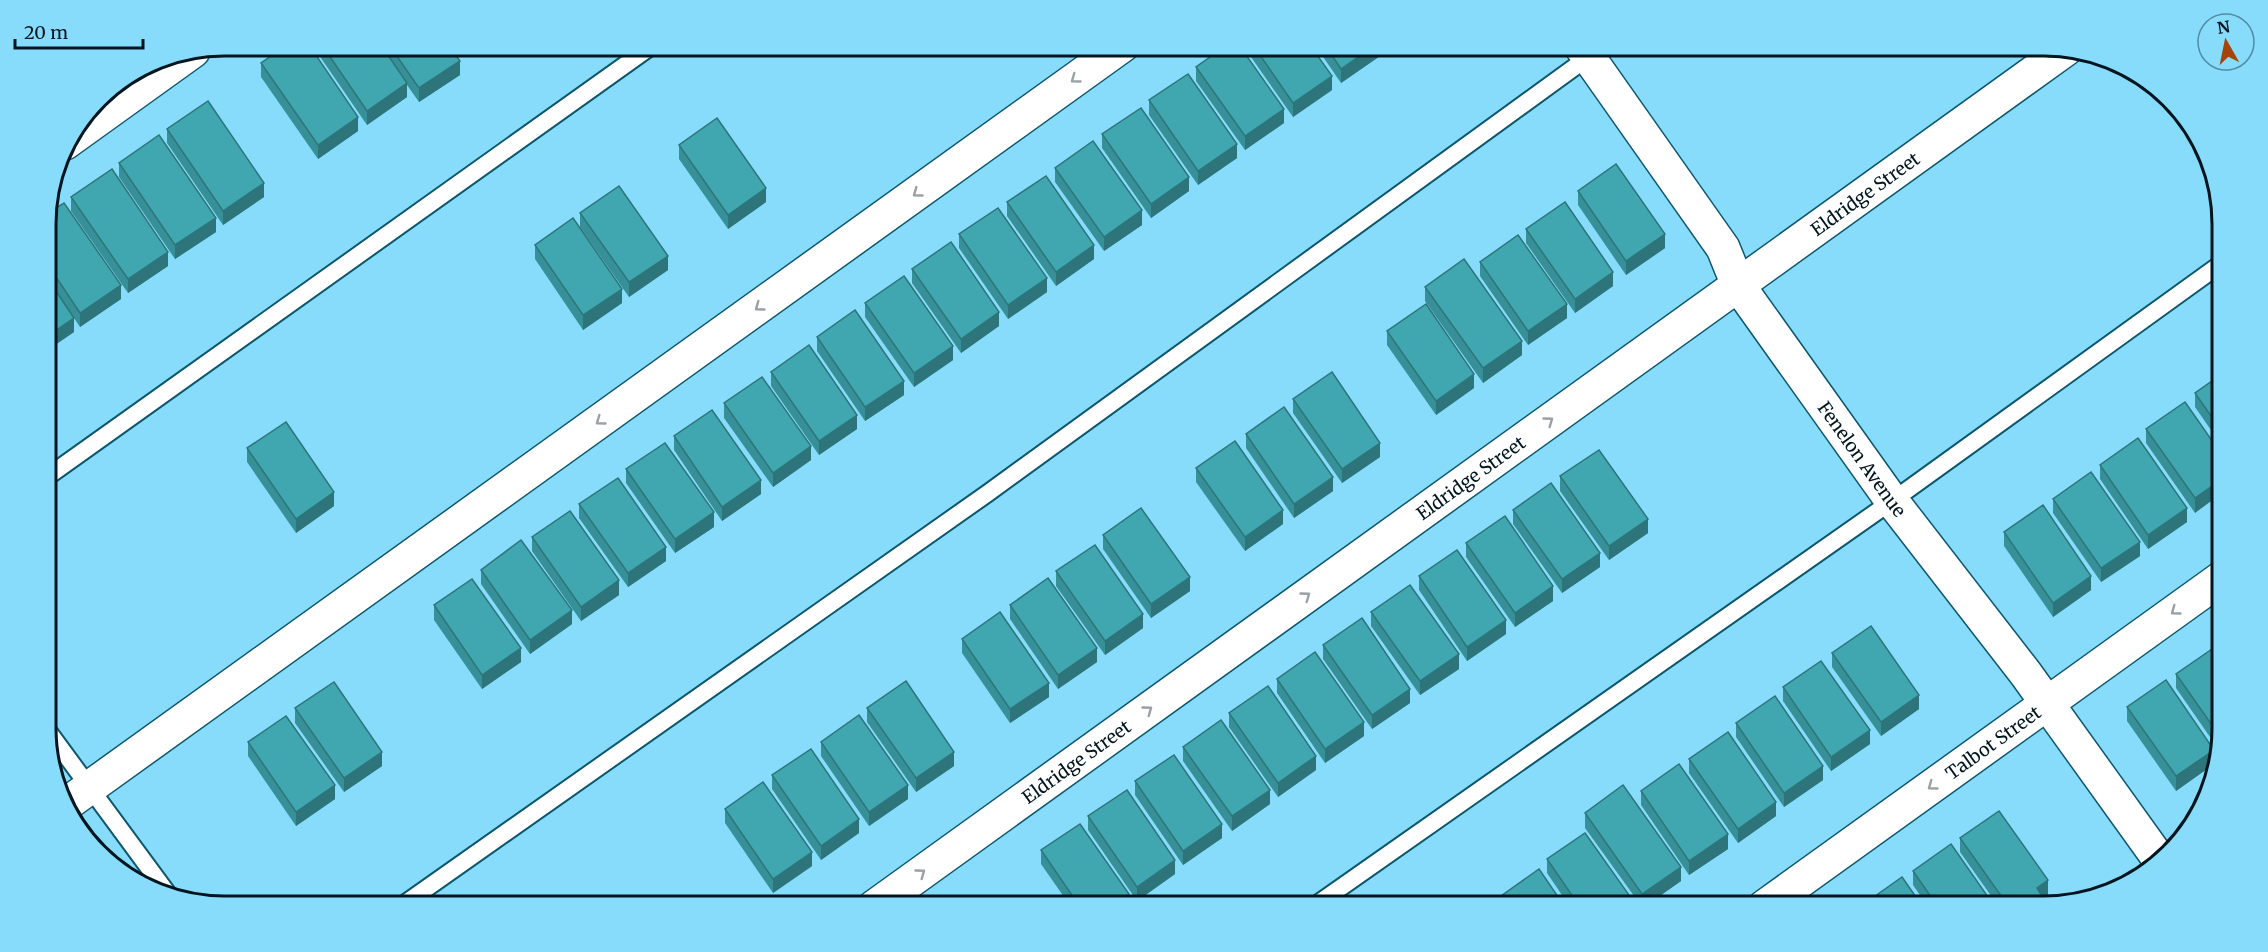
<svg xmlns="http://www.w3.org/2000/svg" width="2268" height="952" font-family="Merriweather,serif">
<style>
.lines{fill:none;stroke-linecap:round;stroke-linejoin:round}
.service-casing{stroke:#0d576d;stroke-width:20}
.minor-casing{stroke:#0d576d;stroke-width:36}
.service{stroke:#fff;stroke-width:16}
.minor{stroke:#fff;stroke-width:33}
.wall{fill:#379097}
.shaded-wall{fill:#2d757b}
.building{fill:#40a7b0;stroke:#2d757b;stroke-width:1.5}
.oneway{stroke:#99a1a5}
.labels{text-anchor:middle;dominant-baseline:central;stroke-width:4.5;stroke-linejoin:round;paint-order:stroke}
.street-label{font-size:18px;fill:#00151e;stroke:#87dcfc}
.rim{fill:none;stroke:#00151e;stroke-width:3}
</style>
<rect width="100%" height="100%" fill="#87dcfc"/>
<g class="lines">
<g class="service-casing">
<g id="service">
<polyline points="47,477 653,45"/>
<polyline points="48,731 171,898"/>
<polyline points="400,907 988,493 1605,45"/>
<polyline points="1313,907 1892,501 2222,263"/>
</g>
</g>
<g class="minor-casing">
<g id="minor">
<path id="s1" d="M 1580,45 L 1723,248 L 1738,285 L 1892,501 L 2026,674 L 2161,862"/>
<polyline points="65,143 193,51"/>
<polyline points="68,803 1123,45"/>
<path id="s2" d="M 874,907 L 2066,49"/>
<path id="s3" d="M 1764,907 L 2223,577"/>
</g>
</g>
<use href="#service" class="service"/>
<use href="#minor" class="minor"/>
</g>
<g class="wall">
<polygon points="312,45 449,45 460,75 419,102 407,85 407,97 367,125"/>
<polygon points="1244,45 1310,45 1332,90 1293,117 1244,47"/>
<polygon points="1315,45 1380,45 1380,56 1341,83"/>
<polygon points="261,63 358,131 318,159 261,77"/>
<polygon points="1196,67 1284,123 1245,150 1196,81"/>
<polygon points="1149,100 1237,158 1198,185 1149,115"/>
<polygon points="167,129 264,197 223,225 167,143"/>
<polygon points="1102,134 1189,191 1151,218 1102,148"/>
<polygon points="679,145 766,202 728,229 679,159"/>
<polygon points="119,163 216,232 175,259 119,177"/>
<polygon points="1055,168 1142,225 1104,251 1055,182"/>
<polygon points="1578,191 1665,248 1626,275 1578,205"/>
<polygon points="71,197 168,266 128,293 71,211"/>
<polygon points="1007,202 1094,259 1056,286 1007,216"/>
<polygon points="580,213 668,270 629,297 580,227"/>
<polygon points="45,215 121,299 80,327 74,318 74,332 46,351"/>
<polygon points="1526,229 1613,286 1575,313 1526,243"/>
<polygon points="959,234 1047,292 1008,319 959,248"/>
<polygon points="535,245 622,303 583,330 535,259"/>
<polygon points="1480,262 1567,318 1528,345 1480,276"/>
<polygon points="912,269 999,326 961,353 912,283"/>
<polygon points="1425,287 1522,355 1483,383 1425,301"/>
<polygon points="865,303 953,360 914,387 865,317"/>
<polygon points="1387,331 1474,388 1436,415 1387,345"/>
<polygon points="817,337 904,395 865,421 817,351"/>
<polygon points="771,372 857,429 819,455 771,386"/>
<polygon points="2222,374 2222,446 2195,407 2195,393"/>
<polygon points="1293,399 1380,457 1342,483 1293,413"/>
<polygon points="724,403 811,460 773,487 724,418"/>
<polygon points="2146,429 2222,455 2195,513 2146,443"/>
<polygon points="1246,434 1333,491 1294,518 1246,448"/>
<polygon points="674,436 761,494 722,521 674,450"/>
<polygon points="247,448 334,506 296,533 247,462"/>
<polygon points="2100,465 2187,522 2148,549 2100,479"/>
<polygon points="1196,468 1283,524 1245,551 1196,482"/>
<polygon points="626,469 714,527 675,553 626,483"/>
<polygon points="1560,476 1648,533 1609,560 1560,491"/>
<polygon points="2053,499 2140,556 2101,582 2053,513"/>
<polygon points="579,504 666,561 628,587 579,518"/>
<polygon points="1513,510 1600,567 1562,593 1513,524"/>
<polygon points="2004,532 2091,590 2053,617 2004,546"/>
<polygon points="1103,535 1190,591 1151,618 1103,549"/>
<polygon points="532,537 619,595 581,621 532,551"/>
<polygon points="1466,543 1553,601 1515,627 1466,557"/>
<polygon points="481,570 572,624 530,654 481,584"/>
<polygon points="1056,571 1143,628 1105,655 1056,586"/>
<polygon points="1419,576 1506,634 1467,661 1419,590"/>
<polygon points="434,605 521,662 482,689 434,620"/>
<polygon points="1010,605 1097,662 1058,689 1010,619"/>
<polygon points="1371,612 1459,669 1420,695 1371,626"/>
<polygon points="962,639 1049,697 1010,723 962,653"/>
<polygon points="1323,645 1410,703 1372,729 1323,659"/>
<polygon points="1832,653 1919,709 1881,736 1832,667"/>
<polygon points="2176,674 2223,728 2219,750 2176,688"/>
<polygon points="1277,679 1364,736 1325,763 1277,693"/>
<polygon points="1783,687 1870,744 1831,771 1783,701"/>
<polygon points="2127,707 2214,764 2176,791 2127,721"/>
<polygon points="295,708 382,766 344,792 295,723"/>
<polygon points="867,708 954,766 916,792 867,722"/>
<polygon points="1229,713 1316,770 1278,797 1229,727"/>
<polygon points="1736,723 1823,780 1784,807 1736,737"/>
<polygon points="248,742 335,799 296,826 248,756"/>
<polygon points="821,742 908,799 869,826 821,756"/>
<polygon points="1183,747 1270,804 1232,831 1183,761"/>
<polygon points="1689,759 1776,816 1738,843 1689,773"/>
<polygon points="772,775 859,833 821,860 772,789"/>
<polygon points="1135,781 1222,838 1183,865 1135,795"/>
<polygon points="1641,791 1728,849 1689,875 1641,805"/>
<polygon points="725,809 812,866 773,893 725,823"/>
<polygon points="1585,813 1681,881 1644,907 1642,907 1585,828"/>
<polygon points="1088,816 1175,874 1137,901 1088,830"/>
<polygon points="1960,838 2048,895 2043,898 2043,907 1999,907 1960,852"/>
<polygon points="1041,850 1129,907 1071,907 1041,864"/>
<polygon points="1547,859 1634,907 1570,907 1547,873"/>
<polygon points="1913,871 1995,907 1928,907 1913,885"/>
<polygon points="1501,896 1565,907 1501,907"/>
</g>
<g class="shaded-wall">
<polygon points="1375,45 1380,45 1380,56 1341,83 1341,69"/>
<polygon points="1388,45 1394,45 1388,50"/>
<polygon points="460,61 460,75 419,102 419,88"/>
<polygon points="1332,76 1332,90 1293,117 1293,103"/>
<polygon points="407,83 407,97 367,125 367,111"/>
<polygon points="1284,109 1284,123 1245,150 1245,136"/>
<polygon points="358,117 358,131 318,159 318,145"/>
<polygon points="1237,144 1237,158 1198,185 1198,171"/>
<polygon points="1189,177 1189,191 1151,218 1151,204"/>
<polygon points="264,183 264,197 223,225 223,211"/>
<polygon points="766,188 766,202 728,229 728,215"/>
<polygon points="1142,210 1142,225 1104,251 1104,237"/>
<polygon points="216,218 216,232 175,259 175,245"/>
<polygon points="1665,234 1665,248 1626,275 1626,261"/>
<polygon points="1094,245 1094,259 1056,286 1056,272"/>
<polygon points="168,252 168,266 128,293 128,279"/>
<polygon points="668,256 668,270 629,297 629,282"/>
<polygon points="1613,272 1613,286 1575,313 1575,299"/>
<polygon points="1047,278 1047,292 1008,319 1008,305"/>
<polygon points="121,285 121,299 80,327 80,313"/>
<polygon points="622,289 622,303 583,330 583,315"/>
<polygon points="1567,304 1567,318 1528,345 1528,331"/>
<polygon points="999,312 999,326 961,353 961,339"/>
<polygon points="74,318 74,332 46,351 46,337"/>
<polygon points="1522,341 1522,355 1483,383 1483,368"/>
<polygon points="953,346 953,360 914,387 914,373"/>
<polygon points="1474,374 1474,388 1436,415 1436,401"/>
<polygon points="904,381 904,395 865,421 865,407"/>
<polygon points="857,415 857,429 819,455 819,441"/>
<polygon points="1380,443 1380,457 1342,483 1342,469"/>
<polygon points="811,446 811,460 773,487 773,473"/>
<polygon points="1333,477 1333,491 1294,518 1294,504"/>
<polygon points="2222,479 2222,493 2195,513 2195,498"/>
<polygon points="761,480 761,494 722,521 722,507"/>
<polygon points="334,492 334,506 296,533 296,519"/>
<polygon points="2187,508 2187,522 2148,549 2148,535"/>
<polygon points="1283,510 1283,524 1245,551 1245,537"/>
<polygon points="714,512 714,527 675,553 675,539"/>
<polygon points="1648,519 1648,533 1609,560 1609,546"/>
<polygon points="2140,542 2140,556 2101,582 2101,568"/>
<polygon points="666,547 666,561 628,587 628,573"/>
<polygon points="1600,553 1600,567 1562,593 1562,579"/>
<polygon points="2091,576 2091,590 2053,617 2053,603"/>
<polygon points="1190,577 1190,591 1151,618 1151,604"/>
<polygon points="619,580 619,595 581,621 581,607"/>
<polygon points="1553,586 1553,601 1515,627 1515,613"/>
<polygon points="572,610 572,624 530,654 530,640"/>
<polygon points="1143,614 1143,628 1105,655 1105,641"/>
<polygon points="1506,620 1506,634 1467,661 1467,647"/>
<polygon points="521,648 521,662 482,689 482,675"/>
<polygon points="1097,648 1097,662 1058,689 1058,675"/>
<polygon points="1459,654 1459,669 1420,695 1420,681"/>
<polygon points="1049,683 1049,697 1010,723 1010,709"/>
<polygon points="1410,689 1410,703 1372,729 1372,715"/>
<polygon points="1919,695 1919,709 1881,736 1881,722"/>
<polygon points="1364,722 1364,736 1325,763 1325,749"/>
<polygon points="1870,730 1870,744 1831,771 1831,757"/>
<polygon points="2214,750 2214,764 2176,791 2176,776"/>
<polygon points="382,752 382,766 344,792 344,778"/>
<polygon points="954,752 954,766 916,792 916,778"/>
<polygon points="1316,756 1316,770 1278,797 1278,783"/>
<polygon points="1823,766 1823,780 1784,807 1784,793"/>
<polygon points="335,785 335,799 296,826 296,812"/>
<polygon points="908,785 908,799 869,826 869,812"/>
<polygon points="1270,790 1270,804 1232,831 1232,816"/>
<polygon points="1776,802 1776,816 1738,843 1738,829"/>
<polygon points="859,819 859,833 821,860 821,846"/>
<polygon points="1222,824 1222,838 1183,865 1183,851"/>
<polygon points="1728,834 1728,849 1689,875 1689,861"/>
<polygon points="812,852 812,866 773,893 773,879"/>
<polygon points="1175,860 1175,874 1137,901 1137,887"/>
<polygon points="1681,867 1681,881 1644,907 1642,907 1642,894"/>
<polygon points="2048,880 2048,895 2037,902 2037,888"/>
<polygon points="1129,894 1129,907 1110,907"/>
<polygon points="2043,898 2043,907 2032,907"/>
</g>
<g class="building">
<polygon points="287,45 309,45 358,117 318,145 261,63"/>
<polygon points="322,45 381,45 407,83 367,111"/>
<polygon points="389,45 449,45 460,61 419,88"/>
<polygon points="1227,45 1239,45 1284,109 1245,136 1196,67"/>
<polygon points="1253,45 1310,45 1332,76 1293,103"/>
<polygon points="1325,45 1375,45 1341,69"/>
<polygon points="1188,74 1237,144 1198,171 1149,100"/>
<polygon points="208,101 264,183 223,211 167,129"/>
<polygon points="1141,108 1189,177 1151,204 1102,134"/>
<polygon points="717,118 766,188 728,215 679,145"/>
<polygon points="159,135 216,218 175,245 119,163"/>
<polygon points="1093,141 1142,210 1104,237 1055,168"/>
<polygon points="1616,164 1665,234 1626,261 1578,191"/>
<polygon points="112,169 168,252 128,279 71,197"/>
<polygon points="1046,176 1094,245 1056,272 1007,202"/>
<polygon points="619,186 668,256 629,282 580,213"/>
<polygon points="1565,202 1613,272 1575,299 1526,229"/>
<polygon points="64,203 121,285 80,313 46,262 45,215"/>
<polygon points="998,208 1047,278 1008,305 959,234"/>
<polygon points="573,218 622,289 583,315 535,245"/>
<polygon points="1518,235 1567,304 1528,331 1480,262"/>
<polygon points="951,242 999,312 961,339 912,269"/>
<polygon points="1464,259 1522,341 1483,368 1425,287"/>
<polygon points="46,276 74,318 46,337"/>
<polygon points="904,276 953,346 914,373 865,303"/>
<polygon points="1426,304 1474,374 1436,401 1387,331"/>
<polygon points="855,310 904,381 865,407 817,337"/>
<polygon points="809,345 857,415 819,441 771,372"/>
<polygon points="1332,372 1380,443 1342,469 1293,399"/>
<polygon points="2222,374 2222,432 2195,393"/>
<polygon points="762,377 811,446 773,473 724,403"/>
<polygon points="2185,402 2222,455 2222,479 2195,498 2146,429"/>
<polygon points="1284,407 1333,477 1294,504 1246,434"/>
<polygon points="712,410 761,480 722,507 674,436"/>
<polygon points="286,422 334,492 296,519 247,448"/>
<polygon points="2138,438 2187,508 2148,535 2100,465"/>
<polygon points="1235,441 1283,510 1245,537 1196,468"/>
<polygon points="665,443 714,512 675,539 626,469"/>
<polygon points="1599,450 1648,519 1609,546 1560,476"/>
<polygon points="2091,472 2140,542 2101,568 2053,499"/>
<polygon points="618,478 666,547 628,573 579,504"/>
<polygon points="1551,483 1600,553 1562,579 1513,510"/>
<polygon points="2043,505 2091,576 2053,603 2004,532"/>
<polygon points="1141,508 1190,577 1151,604 1103,535"/>
<polygon points="570,511 619,580 581,607 532,537"/>
<polygon points="1505,516 1553,586 1515,613 1466,543"/>
<polygon points="521,540 572,610 530,640 481,570"/>
<polygon points="1095,545 1143,614 1105,641 1056,571"/>
<polygon points="1457,550 1506,620 1467,647 1419,576"/>
<polygon points="1048,578 1097,648 1058,675 1010,605"/>
<polygon points="472,579 521,648 482,675 434,605"/>
<polygon points="1410,585 1459,654 1420,681 1371,612"/>
<polygon points="1000,612 1049,683 1010,709 962,639"/>
<polygon points="1362,618 1410,689 1372,715 1323,645"/>
<polygon points="1871,626 1919,695 1881,722 1832,653"/>
<polygon points="2215,647 2223,658 2223,728 2221,738 2176,674"/>
<polygon points="1315,652 1364,722 1325,749 1277,679"/>
<polygon points="1821,661 1870,730 1831,757 1783,687"/>
<polygon points="2166,680 2214,750 2176,776 2127,707"/>
<polygon points="906,681 954,752 916,778 867,708"/>
<polygon points="334,682 382,752 344,778 295,708"/>
<polygon points="1268,686 1316,756 1278,783 1229,713"/>
<polygon points="1775,696 1823,766 1784,793 1736,723"/>
<polygon points="859,715 908,785 869,812 821,742"/>
<polygon points="286,716 335,785 296,812 248,742"/>
<polygon points="1221,720 1270,790 1232,816 1183,747"/>
<polygon points="1728,732 1776,802 1738,829 1689,759"/>
<polygon points="811,749 859,819 821,846 772,775"/>
<polygon points="1174,755 1222,824 1183,851 1135,781"/>
<polygon points="1679,764 1728,834 1689,861 1641,791"/>
<polygon points="763,782 812,852 773,879 725,809"/>
<polygon points="1623,785 1681,867 1642,894 1585,813"/>
<polygon points="1127,790 1175,860 1137,887 1088,816"/>
<polygon points="1999,811 2048,880 2037,888 2043,898 2032,907 2012,907 2011,906 2009,907 1960,838"/>
<polygon points="1080,824 1129,894 1110,907 1080,907 1041,850"/>
<polygon points="1585,833 1634,902 1628,907 1580,907 1547,859"/>
<polygon points="1951,844 1995,907 1938,907 1913,871"/>
<polygon points="1539,869 1565,907 1508,907 1501,896"/>
<polygon points="1902,877 1923,907 1866,907 1864,904"/>
<polygon points="1489,900 1494,907 1480,907"/>
</g>
<defs><path id="oneway-chevron" d="M-2-3.5L2.5 0L-2 3.5" fill="none" stroke-width="1.6" stroke-linecap="round" stroke-linejoin="round" transform="scale(1.5)"/></defs>
<g class="oneway">
<use href="#oneway-chevron" transform="translate(1075 79) rotate(144)"/>
<use href="#oneway-chevron" transform="translate(917 193) rotate(144)"/>
<use href="#oneway-chevron" transform="translate(759 307) rotate(144)"/>
<use href="#oneway-chevron" transform="translate(600 421) rotate(144)"/>
<use href="#oneway-chevron" transform="translate(1549 421) rotate(-36)"/>
<use href="#oneway-chevron" transform="translate(1306 596) rotate(-36)"/>
<use href="#oneway-chevron" transform="translate(2175 611) rotate(144)"/>
<use href="#oneway-chevron" transform="translate(1148 710) rotate(-36)"/>
<use href="#oneway-chevron" transform="translate(1932 786) rotate(144)"/>
<use href="#oneway-chevron" transform="translate(921 873) rotate(-36)"/>
</g>
<g class="labels">
<g class="street-label">
<text stroke="none"><textPath href="#s2" startOffset="1221">Eldridge Street</textPath></text>
<text stroke="none"><textPath href="#s1" startOffset="502">Fenelon Avenue</textPath></text>
<text stroke="none"><textPath href="#s2" startOffset="735">Eldridge Street</textPath></text>
<text stroke="none"><textPath href="#s3" startOffset="282">Talbot Street</textPath></text>
<text stroke="none"><textPath href="#s2" startOffset="249">Eldridge Street</textPath></text>
</g>
</g>
<path d="M0 0H2268V952H0ZM224 56H2044A168 168 0 0 1 2212 224V728A168 168 0 0 1 2044 896H224A168 168 0 0 1 56 728V224A168 168 0 0 1 224 56Z" fill="#87dcfc" fill-rule="evenodd"/>
<path class="rim" d="M224 56H2044A168 168 0 0 1 2212 224V728A168 168 0 0 1 2044 896H224A168 168 0 0 1 56 728V224A168 168 0 0 1 224 56Z"/>
<g transform="translate(2226 42) rotate(351)"><circle r="28" fill="#87dcfc" stroke="#518ca3" stroke-width="1.5"/>
<path d="M0-4.5L10 22L0 15L-10 22Z" fill="#a6430a"/>
<text y="-9" font-size="16" font-weight="bold" text-anchor="middle" fill="#00151e">N</text>
</g>
<path d="M15 39v9h128v-9" fill="none" stroke="#00151e" stroke-width="3"/>
<text x="24" y="39" font-size="18" fill="#00151e" stroke="#87dcfc" stroke-width="4.5" paint-order="stroke">20 m</text>
</svg>
